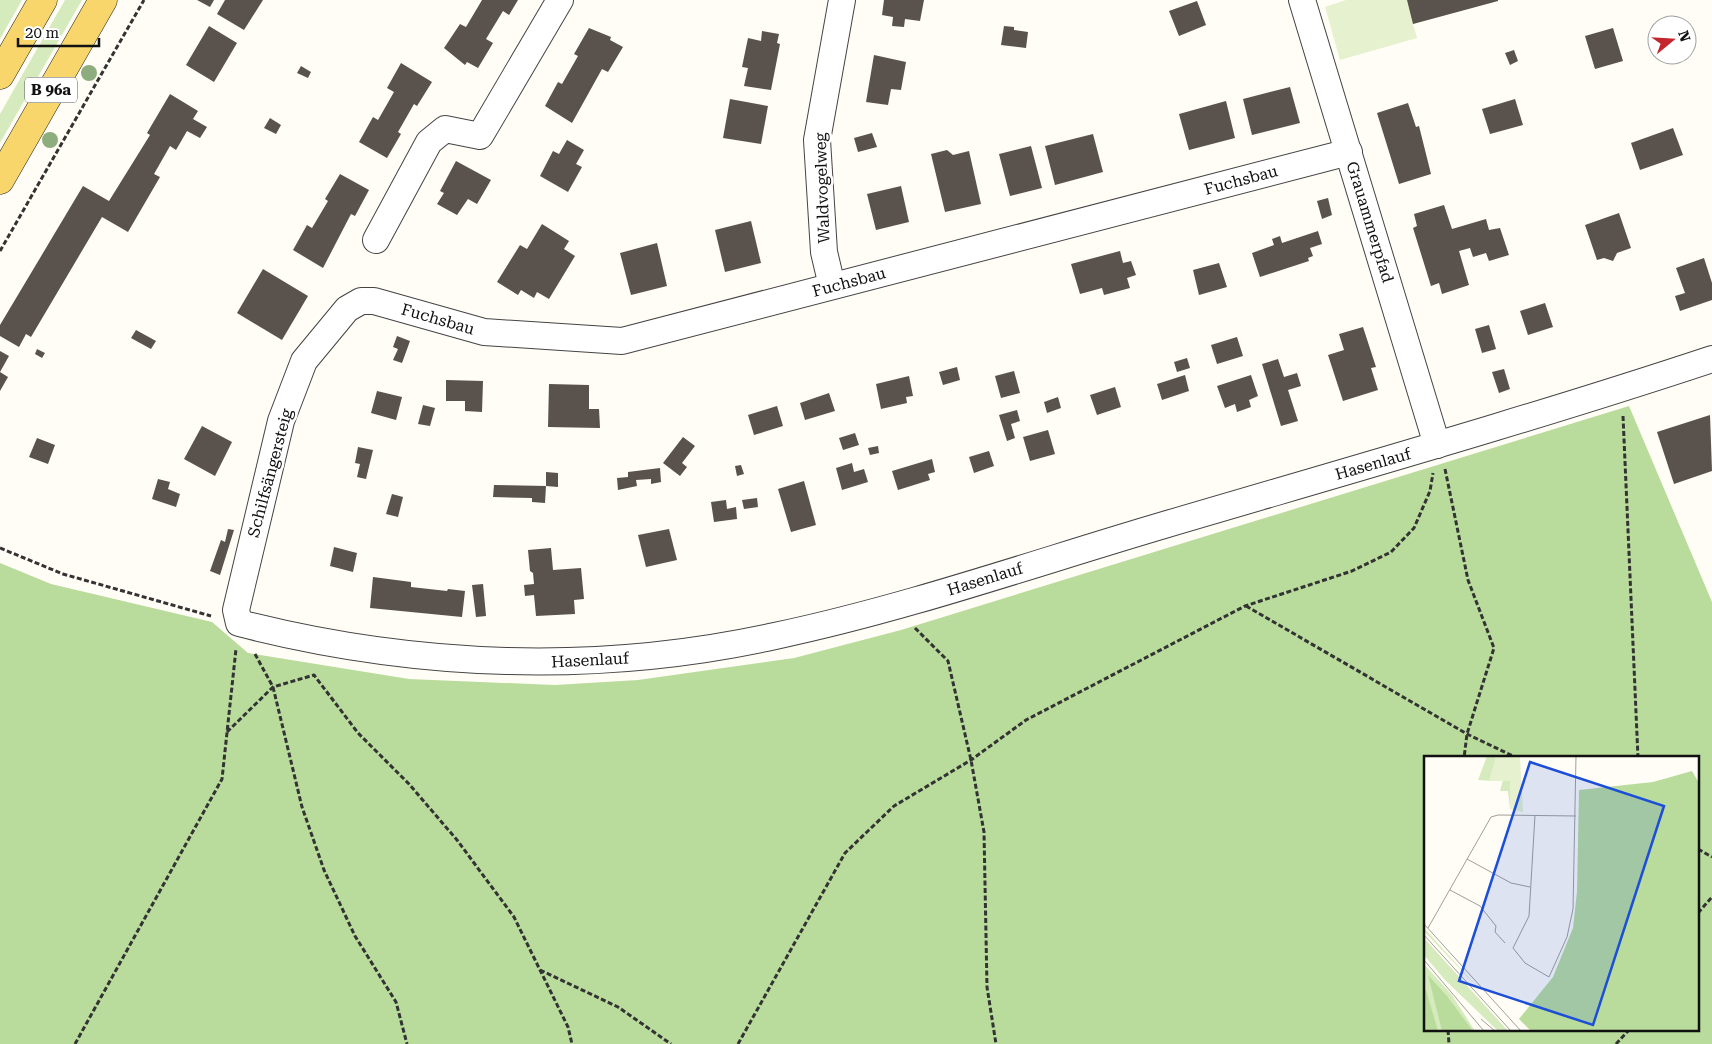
<svg xmlns="http://www.w3.org/2000/svg" width="1712" height="1044" font-family="'Roboto Serif',serif">
<style>
.green{fill:#d5ebbd}
.forest{fill:#b9dc9c;fill-rule:evenodd}
.pitch{fill:#e6f2cf}
.building{fill:#5a524d}
.lines{fill:none;stroke-linecap:round;stroke-linejoin:round}
.minor-casing{stroke:#444;stroke-width:28}
.primary-casing{stroke:#222;stroke-width:29}
.path{stroke:#333;stroke-width:3;stroke-dasharray:5 2.5;stroke-linecap:butt}
.minor{stroke:#fff;stroke-width:26}
.primary{stroke:#f9d66b;stroke-width:28}
.tree{fill:#8dad7f}
.labels{text-anchor:middle;dominant-baseline:central;stroke-width:5;stroke-linejoin:round;paint-order:stroke}
.shield{fill:#fff;stroke:#585858;stroke-width:1}
.shield-label{font-size:15px;font-weight:bold;fill:#111}
.street-label{font-size:16px;fill:#111;stroke:#fff}
.inset-road{fill:none;stroke:#a09f9a;stroke-width:1}
.view{fill:#1d4ed8;fill-opacity:0.15;stroke:#1d4ed8;stroke-width:2.5}
.inset-edge{fill:none;stroke:#111;stroke-width:2.5}
</style>
<rect width="100%" height="100%" fill="#fffdf5"/>
<g class="green">
<polygon points="0,0 22,0 0,39"/>
<polygon points="65,0 82,0 0,143 0,114"/>
</g>
<path class="forest" d="M 1629,406 L 1712,602 L 1712,1044 L 0,1044 L 0,563 L 51,584 L 212,622 L 248,653 L 409,679 L 555,685 L 638,680 L 794,658 L 901,630 ZM 1426,758 L 1698,758 L 1698,1030 L 1426,1030 Z"/>
<polygon class="pitch" points="1346,0 1500,0 1413,24 1417,38 1340,60 1325,7"/>
<g class="building">
<polygon points="197,0 214,0 210,7"/>
<polygon points="225,0 263,0 244,30 217,14"/>
<polygon points="482,0 518,0 509,15 503,11 486,39 493,43 478,68 467,62 465,65 444,48 460,24 466,27"/>
<polygon points="884,0 924,0 920,21 905,19 904,27 892,26 893,17 882,15"/>
<polygon points="1407,0 1498,0 1498,1 1413,24"/>
<polygon points="1197,1 1206,25 1179,36 1169,11"/>
<polygon points="209,26 237,43 214,82 186,65"/>
<polygon points="1004,26 1014,27 1014,30 1028,32 1026,48 1001,45"/>
<polygon points="589,28 611,37 610,40 623,47 608,72 602,69 572,123 545,106 558,82 562,84 578,56 574,54"/>
<polygon points="1613,28 1623,61 1595,69 1585,36"/>
<polygon points="762,31 779,34 777,43 780,44 771,90 744,86 748,68 742,67 748,38 761,41"/>
<polygon points="1514,50 1518,61 1510,65 1505,53"/>
<polygon points="874,55 906,62 901,90 891,89 888,105 866,102"/>
<polygon points="401,63 432,82 417,106 414,104 398,132 401,134 387,158 359,142 373,117 378,120 394,92 387,88"/>
<polygon points="301,66 311,72 308,78 297,73"/>
<polygon points="1290,87 1300,123 1252,135 1243,99"/>
<polygon points="170,94 198,111 193,119 207,127 200,138 187,131 176,150 170,146 154,174 160,177 128,232 102,217 31,337 26,334 19,347 0,336 0,325 83,186 109,201 150,135 147,133"/>
<polygon points="730,99 768,106 761,144 723,138"/>
<polygon points="1515,99 1523,125 1490,134 1482,109"/>
<polygon points="1226,101 1235,138 1189,150 1179,114"/>
<polygon points="1408,103 1416,127 1419,126 1431,174 1399,184 1377,113"/>
<polygon points="270,118 281,125 276,134 264,128"/>
<polygon points="1673,128 1683,155 1640,170 1631,143"/>
<polygon points="872,133 877,147 858,152 854,138"/>
<polygon points="1093,134 1103,172 1055,185 1045,146"/>
<polygon points="567,140 584,150 576,164 582,167 568,192 540,176 553,151 559,154"/>
<polygon points="1031,146 1042,188 1010,196 999,154"/>
<polygon points="947,150 953,155 969,151 981,204 945,212 931,154"/>
<polygon points="456,161 491,180 477,204 468,199 457,215 437,204 444,193 440,191"/>
<polygon points="340,174 369,190 355,216 351,214 323,268 293,250 307,225 312,228 328,201 325,199"/>
<polygon points="901,186 909,222 876,230 867,194"/>
<polygon points="1328,198 1332,215 1322,219 1317,201"/>
<polygon points="1444,205 1452,229 1486,219 1489,230 1500,228 1509,255 1489,261 1486,253 1473,257 1470,248 1459,251 1469,285 1442,294 1439,283 1431,286 1413,228 1417,226 1414,214"/>
<polygon points="1619,213 1631,248 1617,253 1613,261 1604,258 1597,260 1585,225"/>
<polygon points="751,221 761,263 725,272 715,230"/>
<polygon points="542,224 569,241 564,249 575,256 549,299 537,292 534,298 521,290 518,295 497,282 520,245 527,249"/>
<polygon points="1318,231 1322,244 1310,248 1313,256 1308,258 1309,261 1260,277 1252,253 1274,245 1272,239 1280,236 1282,243"/>
<polygon points="657,243 667,286 631,295 620,253"/>
<polygon points="1120,251 1123,263 1131,261 1136,275 1127,278 1130,288 1104,295 1102,288 1080,294 1071,264"/>
<polygon points="1704,258 1712,283 1712,300 1680,311 1675,296 1685,293 1676,268"/>
<polygon points="1219,263 1227,287 1199,295 1193,270"/>
<polygon points="263,269 308,296 282,340 237,313"/>
<polygon points="1545,303 1553,327 1528,335 1520,311"/>
<polygon points="1489,325 1496,349 1482,353 1475,329"/>
<polygon points="1363,327 1376,367 1371,368 1378,390 1343,401 1328,355 1344,350 1339,334"/>
<polygon points="136,330 156,341 151,349 131,338"/>
<polygon points="397,336 410,341 402,363 393,360 398,349 393,347"/>
<polygon points="1237,337 1243,356 1217,364 1211,345"/>
<polygon points="37,349 45,353 42,358 35,354"/>
<polygon points="0,351 9,356 0,372"/>
<polygon points="1187,358 1190,368 1177,372 1174,362"/>
<polygon points="1278,359 1284,377 1297,373 1301,386 1288,390 1298,421 1281,426 1262,364"/>
<polygon points="957,367 960,380 943,385 939,372"/>
<polygon points="1504,369 1510,389 1499,393 1492,372"/>
<polygon points="1014,371 1020,393 1001,398 995,376"/>
<polygon points="0,372 8,377 0,391"/>
<polygon points="1185,375 1189,391 1162,400 1157,384"/>
<polygon points="1251,375 1258,396 1249,400 1251,407 1237,412 1235,404 1225,408 1217,386"/>
<polygon points="909,376 913,396 906,397 907,403 881,409 876,384"/>
<polygon points="446,380 483,381 482,412 465,411 465,401 446,401"/>
<polygon points="549,384 589,385 589,409 599,409 600,428 548,427"/>
<polygon points="1115,387 1121,407 1097,415 1090,395"/>
<polygon points="377,391 402,397 396,420 371,413"/>
<polygon points="829,393 835,411 805,420 800,403"/>
<polygon points="1058,397 1061,408 1047,413 1044,402"/>
<polygon points="423,405 435,408 430,426 418,424"/>
<polygon points="777,406 783,426 754,435 748,415"/>
<polygon points="1017,410 1020,421 1011,424 1015,438 1007,441 999,415"/>
<polygon points="1710,415 1712,471 1674,484 1657,432"/>
<polygon points="202,426 232,442 215,476 184,459"/>
<polygon points="1048,430 1055,454 1030,461 1023,437"/>
<polygon points="855,433 859,445 843,450 839,438"/>
<polygon points="683,437 695,446 682,463 687,467 680,476 663,463"/>
<polygon points="37,438 55,445 48,464 29,457"/>
<polygon points="878,446 879,453 870,455 868,448"/>
<polygon points="358,447 373,450 366,479 357,477 360,464 355,463"/>
<polygon points="989,451 994,466 974,473 969,457"/>
<polygon points="932,459 935,472 928,474 930,480 898,490 892,471"/>
<polygon points="852,463 854,472 864,469 868,482 842,490 836,468"/>
<polygon points="741,465 744,474 737,476 735,466"/>
<polygon points="660,468 661,482 651,484 651,479 636,480 637,486 618,490 617,478 628,477 628,472"/>
<polygon points="546,472 558,473 558,487 546,486"/>
<polygon points="158,479 170,482 168,489 180,494 176,507 152,499"/>
<polygon points="804,481 816,525 791,532 778,489"/>
<polygon points="494,485 546,486 545,503 532,502 532,498 493,497"/>
<polygon points="392,494 403,497 398,517 386,514"/>
<polygon points="757,498 758,507 744,509 742,500"/>
<polygon points="726,500 727,509 736,507 737,519 714,522 711,502"/>
<polygon points="228,529 234,530 220,575 210,571 221,540 225,542"/>
<polygon points="669,529 677,560 646,567 638,535"/>
<polygon points="334,547 357,553 353,572 330,566"/>
<polygon points="551,548 553,570 581,568 584,599 574,600 575,614 536,616 534,595 525,596 524,585 534,584 533,573 530,571 528,550"/>
<polygon points="373,577 411,582 411,587 447,591 448,589 465,591 462,617 370,608"/>
<polygon points="483,584 486,616 476,617 472,585"/>
</g>
<g class="lines">
<g class="minor-casing">
<g id="minor">
<polyline points="1302,0 1437,445"/>
<path d="M 1349,152 L 622,341 L 484,332 L 374,301 L 361,301 L 347,309 L 304,361 L 281,421 L 236,610 L 239,623 C 414,668 598,675 775,636 C 907,608 1035,563 1164,525 C 1347,471 1531,419 1712,359"/>
<polyline points="376,240 429,142 445,129 480,136 560,0"/>
<polyline points="832,286 824,252 817,140 842,0"/>
</g>
</g>
<g class="primary-casing">
<g id="primary">
<polyline points="0,75 43,0"/>
<polyline points="0,180 103,0"/>
</g>
</g>
<g class="path">
<polyline points="0,251 144,0"/>
<polyline points="1623,416 1638,758"/>
<polyline points="1445,469 1468,580 1494,648 1467,734 1464,758"/>
<polyline points="0,548 63,574 211,616"/>
<polyline points="1246,606 1467,734 1517,758"/>
<polyline points="915,628 948,661 971,760 984,832 987,987 996,1044"/>
<polyline points="255,654 273,687 302,807 324,870 355,936 396,1002 407,1044"/>
<polyline points="227,732 273,687 314,675 358,733 409,784 457,840 514,917 568,1027 572,1044"/>
<polyline points="1698,849 1712,857"/>
<polyline points="1698,913 1712,897"/>
<polyline points="540,970 618,1007 671,1044"/>
<polyline points="1448,1030 1449,1044"/>
<polyline points="75,1044 222,779 236,649"/>
<polyline points="738,1044 845,853 894,806 971,760 1026,720 1245,606 1352,571 1391,552 1414,528 1430,491 1433,473"/>
<polyline points="1616,1044 1629,1030"/>
</g>
<use href="#minor" class="minor"/>
<use href="#primary" class="primary"/>
</g>
<g class="tree">
<circle cx="89" cy="73" r="8"/>
<circle cx="50" cy="140" r="8"/>
</g>
<g class="labels">
<rect class="shield" x="25" y="77.5" width="52" height="25" rx="4"/>
<g class="shield-label">
<text x="51" y="90">B 96a</text>
</g>
<g class="street-label">
<text transform="translate(1241 180) rotate(-15)">Fuchsbau</text>
<text transform="translate(822 188) rotate(-92)">Waldvogelweg</text>
<text transform="translate(1370 222) rotate(73)">Grauammerpfad</text>
<text transform="translate(849 282) rotate(-15)">Fuchsbau</text>
<text transform="translate(438 319) rotate(16)">Fuchsbau</text>
<text transform="translate(1373 464) rotate(-16)">Hasenlauf</text>
<text transform="translate(270 473) rotate(-75)">Schilfsängersteig</text>
<text transform="translate(985 579) rotate(-17)">Hasenlauf</text>
<text transform="translate(590 660) rotate(-3)">Hasenlauf</text>
</g>
</g>
<g transform="translate(1424 756)">
<rect width="275" height="275" fill="#fffdf5"/>
<path d="M 63,0 L 82,0 L 70,25 L 54,24 ZM 79,24 L 86,24 L 86,53 L 84,35 L 76,35 ZM 0,172 L 56,234 L 0,175 ZM 0,182 L 84,275 L 74,275 L 21,224 L 0,199 ZM 0,208 L 28,239 L 51,275 L 0,275 Z" fill="#d5ebbd"/>
<path d="M 268,15 L 275,27 L 275,275 L 107,275 L 95,263 L 129,221 L 149,172 L 153,136 L 155,34 L 229,26 ZM 4,219 L 23,240 L 49,275 L 18,275 ZM 0,234 L 2,234 L 14,275 L 0,275 Z" fill="#b9dc9c"/>
<path d="M 72,0 L 96,0 L 99,56 L 86,53 L 86,25 L 65,25 Z" fill="#e6f2cf"/>
<path class="inset-road" d="M 111,59 L 105,160 L 89,192 L 101,207 L 125,221 L 143,181 L 149,153 L 152,0M 43,103 L 87,127 L 106,131M 26,134 L 56,150 L 72,170 L 71,176 L 81,187M 0,168 L 97,275M 4,172 L 67,61 L 74,59 L 152,60M 0,179 L 87,275M 0,204 L 60,275M 57,263 L 71,275"/>
<path class="view" d="M 106,6 L 240,50 L 169,269 L 35,225 Z"/>
<rect width="275" height="275" class="inset-edge"/>
</g>
<g transform="translate(1672 40) rotate(72)"><circle r="24" fill="#ffffff" stroke="#a0a0a0"/>
<path d="M0-4L9 19L0 12L-9 19Z" fill="#c4262e"/>
<text y="-8" font-size="14" font-weight="bold" text-anchor="middle" fill="#111111">N</text>
</g>
<path d="M18 38v8h81v-8" fill="none" stroke="#111111" stroke-width="2.5"/>
<text x="25" y="38" font-size="15" fill="#111111" stroke="#ffffff" stroke-width="4" paint-order="stroke">20 m</text>
</svg>
